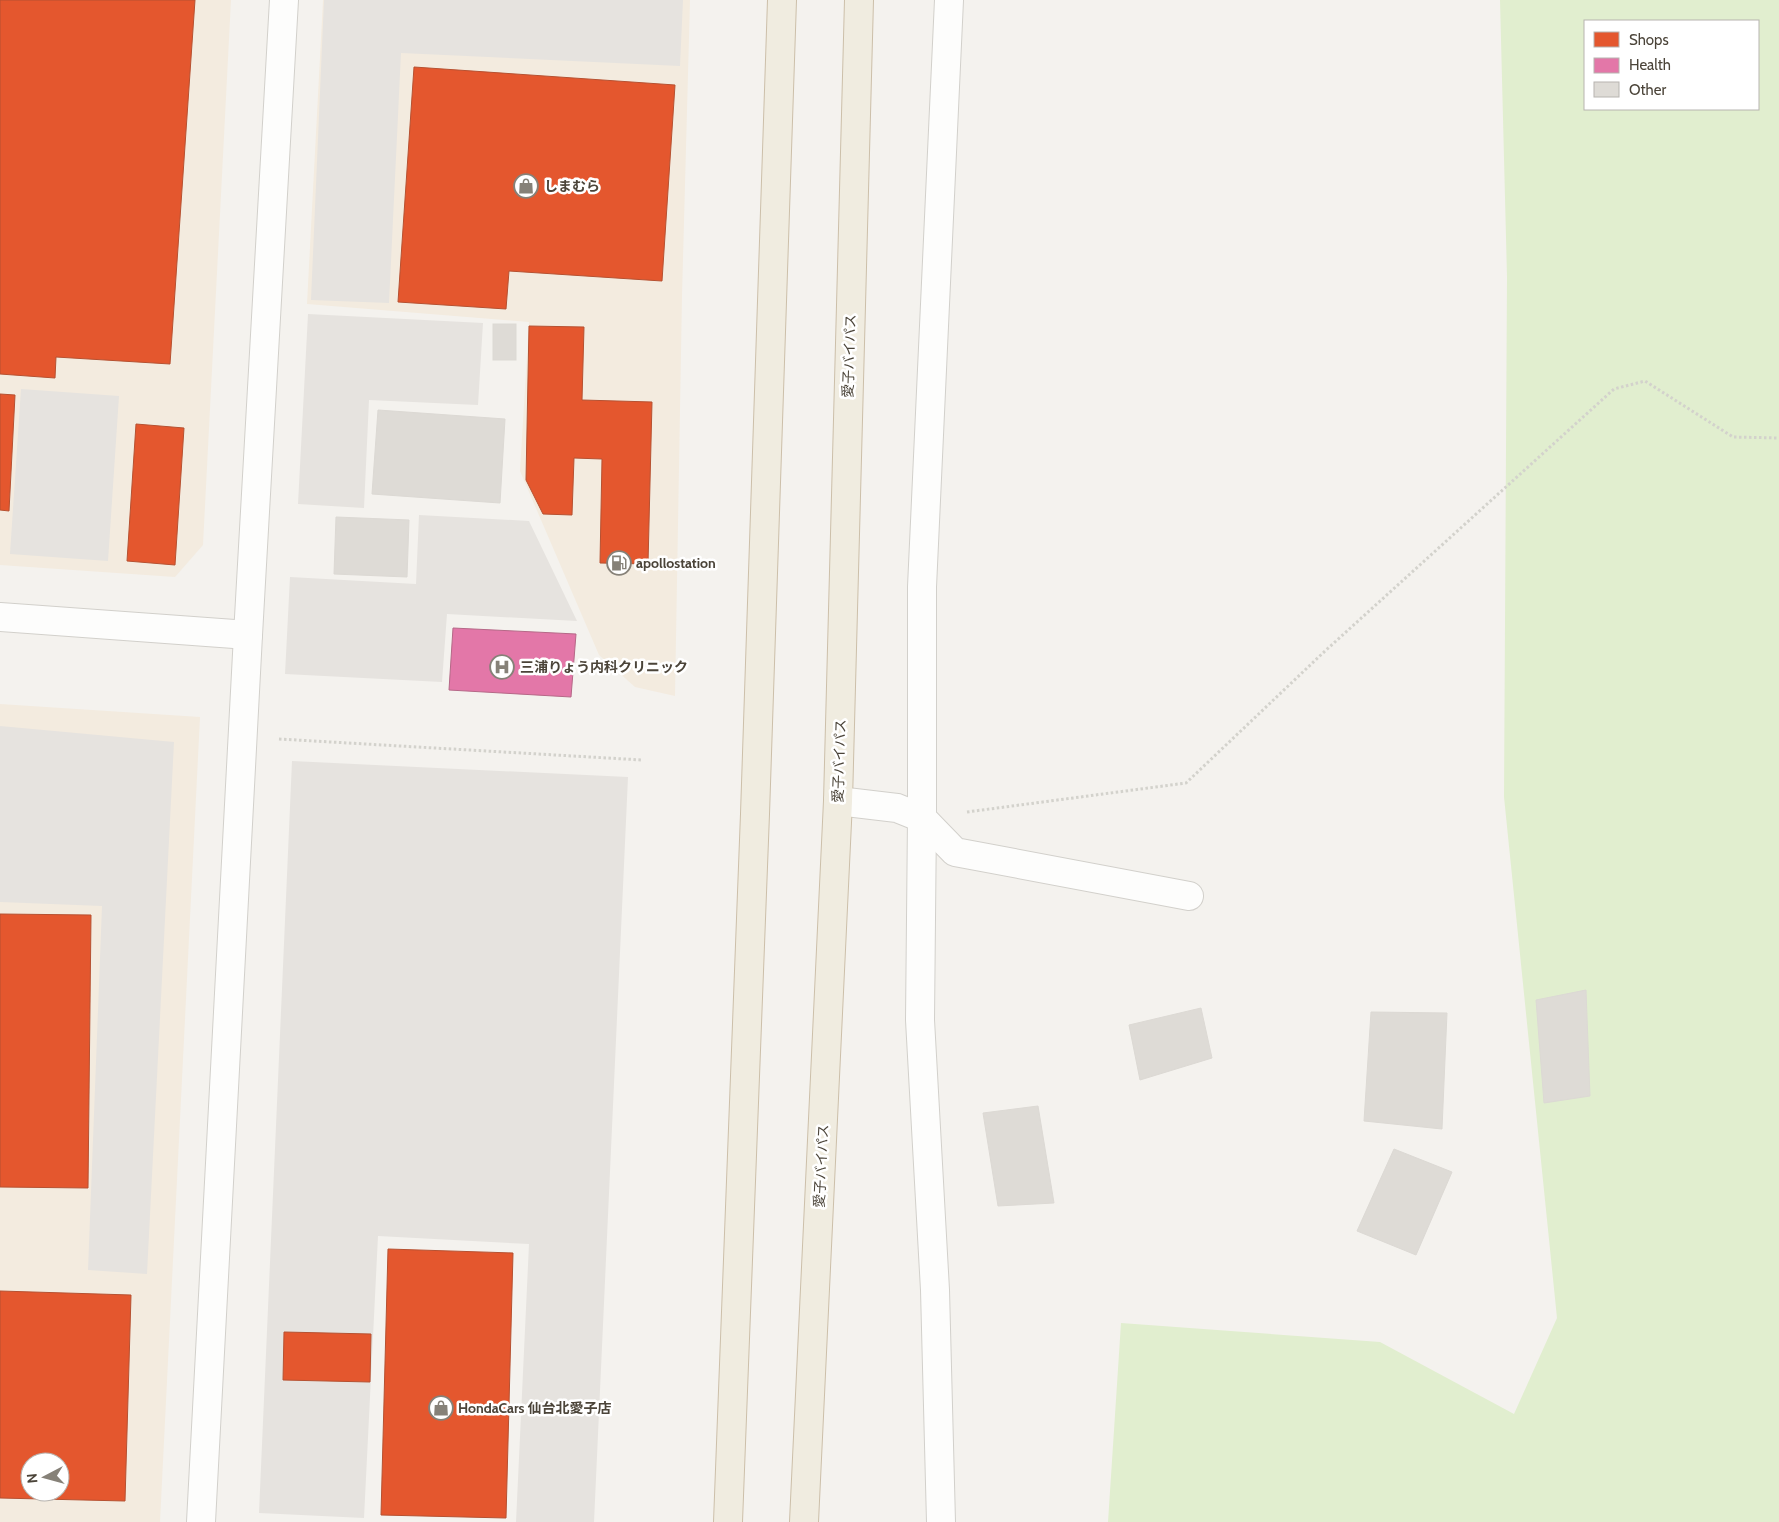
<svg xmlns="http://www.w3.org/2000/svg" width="1779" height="1522" font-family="Cabin,'Noto Sans JP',sans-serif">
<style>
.commercial{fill:#f3ebdf;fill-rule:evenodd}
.green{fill:#e1eecf;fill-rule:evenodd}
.parking{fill:#e6e3df}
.shops{fill:#e4572e;stroke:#b65131;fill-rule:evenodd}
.health{fill:#e377a8;stroke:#b56887}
.building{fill:#dedbd6;stroke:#dcd9d4}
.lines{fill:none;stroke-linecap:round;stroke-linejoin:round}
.minor-casing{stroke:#d2d0cb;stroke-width:30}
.tertiary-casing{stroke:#d2d0cb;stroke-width:30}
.trunk-casing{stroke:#ccbfa9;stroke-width:30}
.path{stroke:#d3d2cc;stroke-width:3;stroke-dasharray:2.5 2.5;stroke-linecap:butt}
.minor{stroke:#fdfdfc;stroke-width:28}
.tertiary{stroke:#fdfdfc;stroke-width:28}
.trunk{stroke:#f0ece0;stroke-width:28}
.labels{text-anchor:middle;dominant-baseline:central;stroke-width:5;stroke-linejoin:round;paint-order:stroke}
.poi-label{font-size:14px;font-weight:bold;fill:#4b4439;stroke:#fff;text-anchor:start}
.street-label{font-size:14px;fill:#4b4439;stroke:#fff}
</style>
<rect width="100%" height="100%" fill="#f4f2ee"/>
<g class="commercial">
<polygon points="0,0 231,0 203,545 175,577 0,565"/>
<polygon points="323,0 690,0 682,296 675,696 635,687 599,655 520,471 529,322 307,304"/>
<path d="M 0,704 L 200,717 L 160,1522 L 0,1522 ZM 30,1462 L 60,1462 L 60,1492 L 30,1492 Z"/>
</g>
<path class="green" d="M 1500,0 L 1779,0 L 1779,1522 L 1108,1522 L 1121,1323 L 1380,1342 L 1514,1414 L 1557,1318 L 1504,797 L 1507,277 ZM 1585,21 L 1758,21 L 1758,109 L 1585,109 Z"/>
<g class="parking">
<polygon points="324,0 683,0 680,66 401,53 389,303 311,300"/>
<polygon points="308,314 483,323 478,405 369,400 364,508 298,504"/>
<polygon points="21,389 119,396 108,561 10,554"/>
<polygon points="419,515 529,521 577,621 447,614 442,682 285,674 290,577 416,584"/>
<polygon points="0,726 174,742 147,1274 88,1270 102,906 0,902"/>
<polygon points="292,761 628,777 594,1522 516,1522 529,1244 378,1236 364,1518 259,1513"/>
</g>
<g class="shops">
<polygon points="0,0 195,0 170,364 56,357 55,378 0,374"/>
<polygon points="414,67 675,85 662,281 509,271 506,309 398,302"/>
<polygon points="529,326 584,327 582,400 652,402 648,564 600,563 602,459 574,458 572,515 543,514 526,480"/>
<polygon points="0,394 15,395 9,511 0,510"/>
<polygon points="136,424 184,428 175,565 127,561"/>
<polygon points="0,914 91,915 88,1188 0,1187"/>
<polygon points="388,1249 513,1253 506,1518 381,1515"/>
<path d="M 0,1291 L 131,1295 L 125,1501 L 0,1498 ZM 30,1462 L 60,1462 L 60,1492 L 30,1492 Z"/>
<polygon points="284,1332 371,1334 370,1382 283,1380"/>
</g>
<polygon class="health" points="453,628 576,634 571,697 449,690"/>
<g class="building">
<rect x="493" y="324" width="23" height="36"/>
<polygon points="378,410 505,419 500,503 372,494"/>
<polygon points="336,517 409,520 407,577 334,574"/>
<polygon points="1586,990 1590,1096 1544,1103 1536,1000"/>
<polygon points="1201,1008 1212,1058 1140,1080 1129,1025"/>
<polygon points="1371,1012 1447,1013 1442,1129 1364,1121"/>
<polygon points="1038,1106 1054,1203 998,1206 983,1113"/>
<polygon points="1394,1149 1452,1172 1416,1255 1357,1231"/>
</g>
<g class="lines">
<g class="minor-casing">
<g id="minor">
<polyline points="838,801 897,808 922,818 955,852 1189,896"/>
<polyline points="941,1522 935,1290 920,1020 922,818 922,587 949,0"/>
</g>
</g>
<g class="tertiary-casing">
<g id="tertiary">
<polyline points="0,617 248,635"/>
<polyline points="201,1522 248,635 284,0"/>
</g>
</g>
<g class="trunk-casing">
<g id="trunk">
<polyline points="728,1522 755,814 782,0"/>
<polyline points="804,1522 838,801 859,0"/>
</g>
</g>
<g class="path">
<polyline points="279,739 642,760"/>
<polyline points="967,812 1186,783 1325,651 1614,389 1645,381 1733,437 1779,438"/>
</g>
<use href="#minor" class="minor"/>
<use href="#tertiary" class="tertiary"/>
<use href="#trunk" class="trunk"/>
</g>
<defs>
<g id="shop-ring" transform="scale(1.25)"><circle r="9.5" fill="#fff" stroke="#868178" stroke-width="1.5"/><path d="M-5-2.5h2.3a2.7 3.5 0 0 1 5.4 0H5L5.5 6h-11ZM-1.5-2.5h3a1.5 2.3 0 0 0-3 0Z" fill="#868178"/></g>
<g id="fuel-ring" transform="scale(1.25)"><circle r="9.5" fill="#fff" stroke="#868178" stroke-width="1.5"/><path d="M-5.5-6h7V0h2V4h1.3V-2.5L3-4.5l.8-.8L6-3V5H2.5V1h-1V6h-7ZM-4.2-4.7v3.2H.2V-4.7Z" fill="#868178"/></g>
<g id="hospital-ring" transform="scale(1.25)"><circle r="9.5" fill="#fff" stroke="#868178" stroke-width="1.5"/><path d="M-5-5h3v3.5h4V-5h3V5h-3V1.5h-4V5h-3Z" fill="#868178"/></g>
</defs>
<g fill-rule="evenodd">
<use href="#shop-ring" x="526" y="186"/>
<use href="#fuel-ring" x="619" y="563"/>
<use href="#hospital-ring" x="502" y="667"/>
<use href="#shop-ring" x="441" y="1408"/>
</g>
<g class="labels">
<g class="poi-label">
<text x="544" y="186">しまむら</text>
<text x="636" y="563">apollostation</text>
<text x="520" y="667">三浦りょう内科クリニック</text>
<text x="458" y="1408">HondaCars 仙台北愛子店</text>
</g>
<g class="street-label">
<text transform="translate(849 356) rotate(-88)">愛子バイパス</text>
<text transform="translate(839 761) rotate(-88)">愛子バイパス</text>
<text transform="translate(821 1166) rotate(-87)">愛子バイパス</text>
</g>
</g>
<rect x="1584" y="20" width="175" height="90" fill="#ffffff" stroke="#b7b4b0"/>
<rect x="1594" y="32" width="25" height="15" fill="#e4572e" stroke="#b7b4b0"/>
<text x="1629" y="45" font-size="15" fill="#4b4439">Shops</text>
<rect x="1594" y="58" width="25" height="15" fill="#e377a8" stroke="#b7b4b0"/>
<text x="1629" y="70" font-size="15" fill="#4b4439">Health</text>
<rect x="1594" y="82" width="25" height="15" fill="#dedbd6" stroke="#b7b4b0"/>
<text x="1629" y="95" font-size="15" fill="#4b4439">Other</text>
<g transform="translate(45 1477) rotate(264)"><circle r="24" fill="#ffffff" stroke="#b7b4b0"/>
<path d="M0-4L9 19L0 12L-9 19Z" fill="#868178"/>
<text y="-8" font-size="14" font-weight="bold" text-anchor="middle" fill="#4b4439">N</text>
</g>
</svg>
